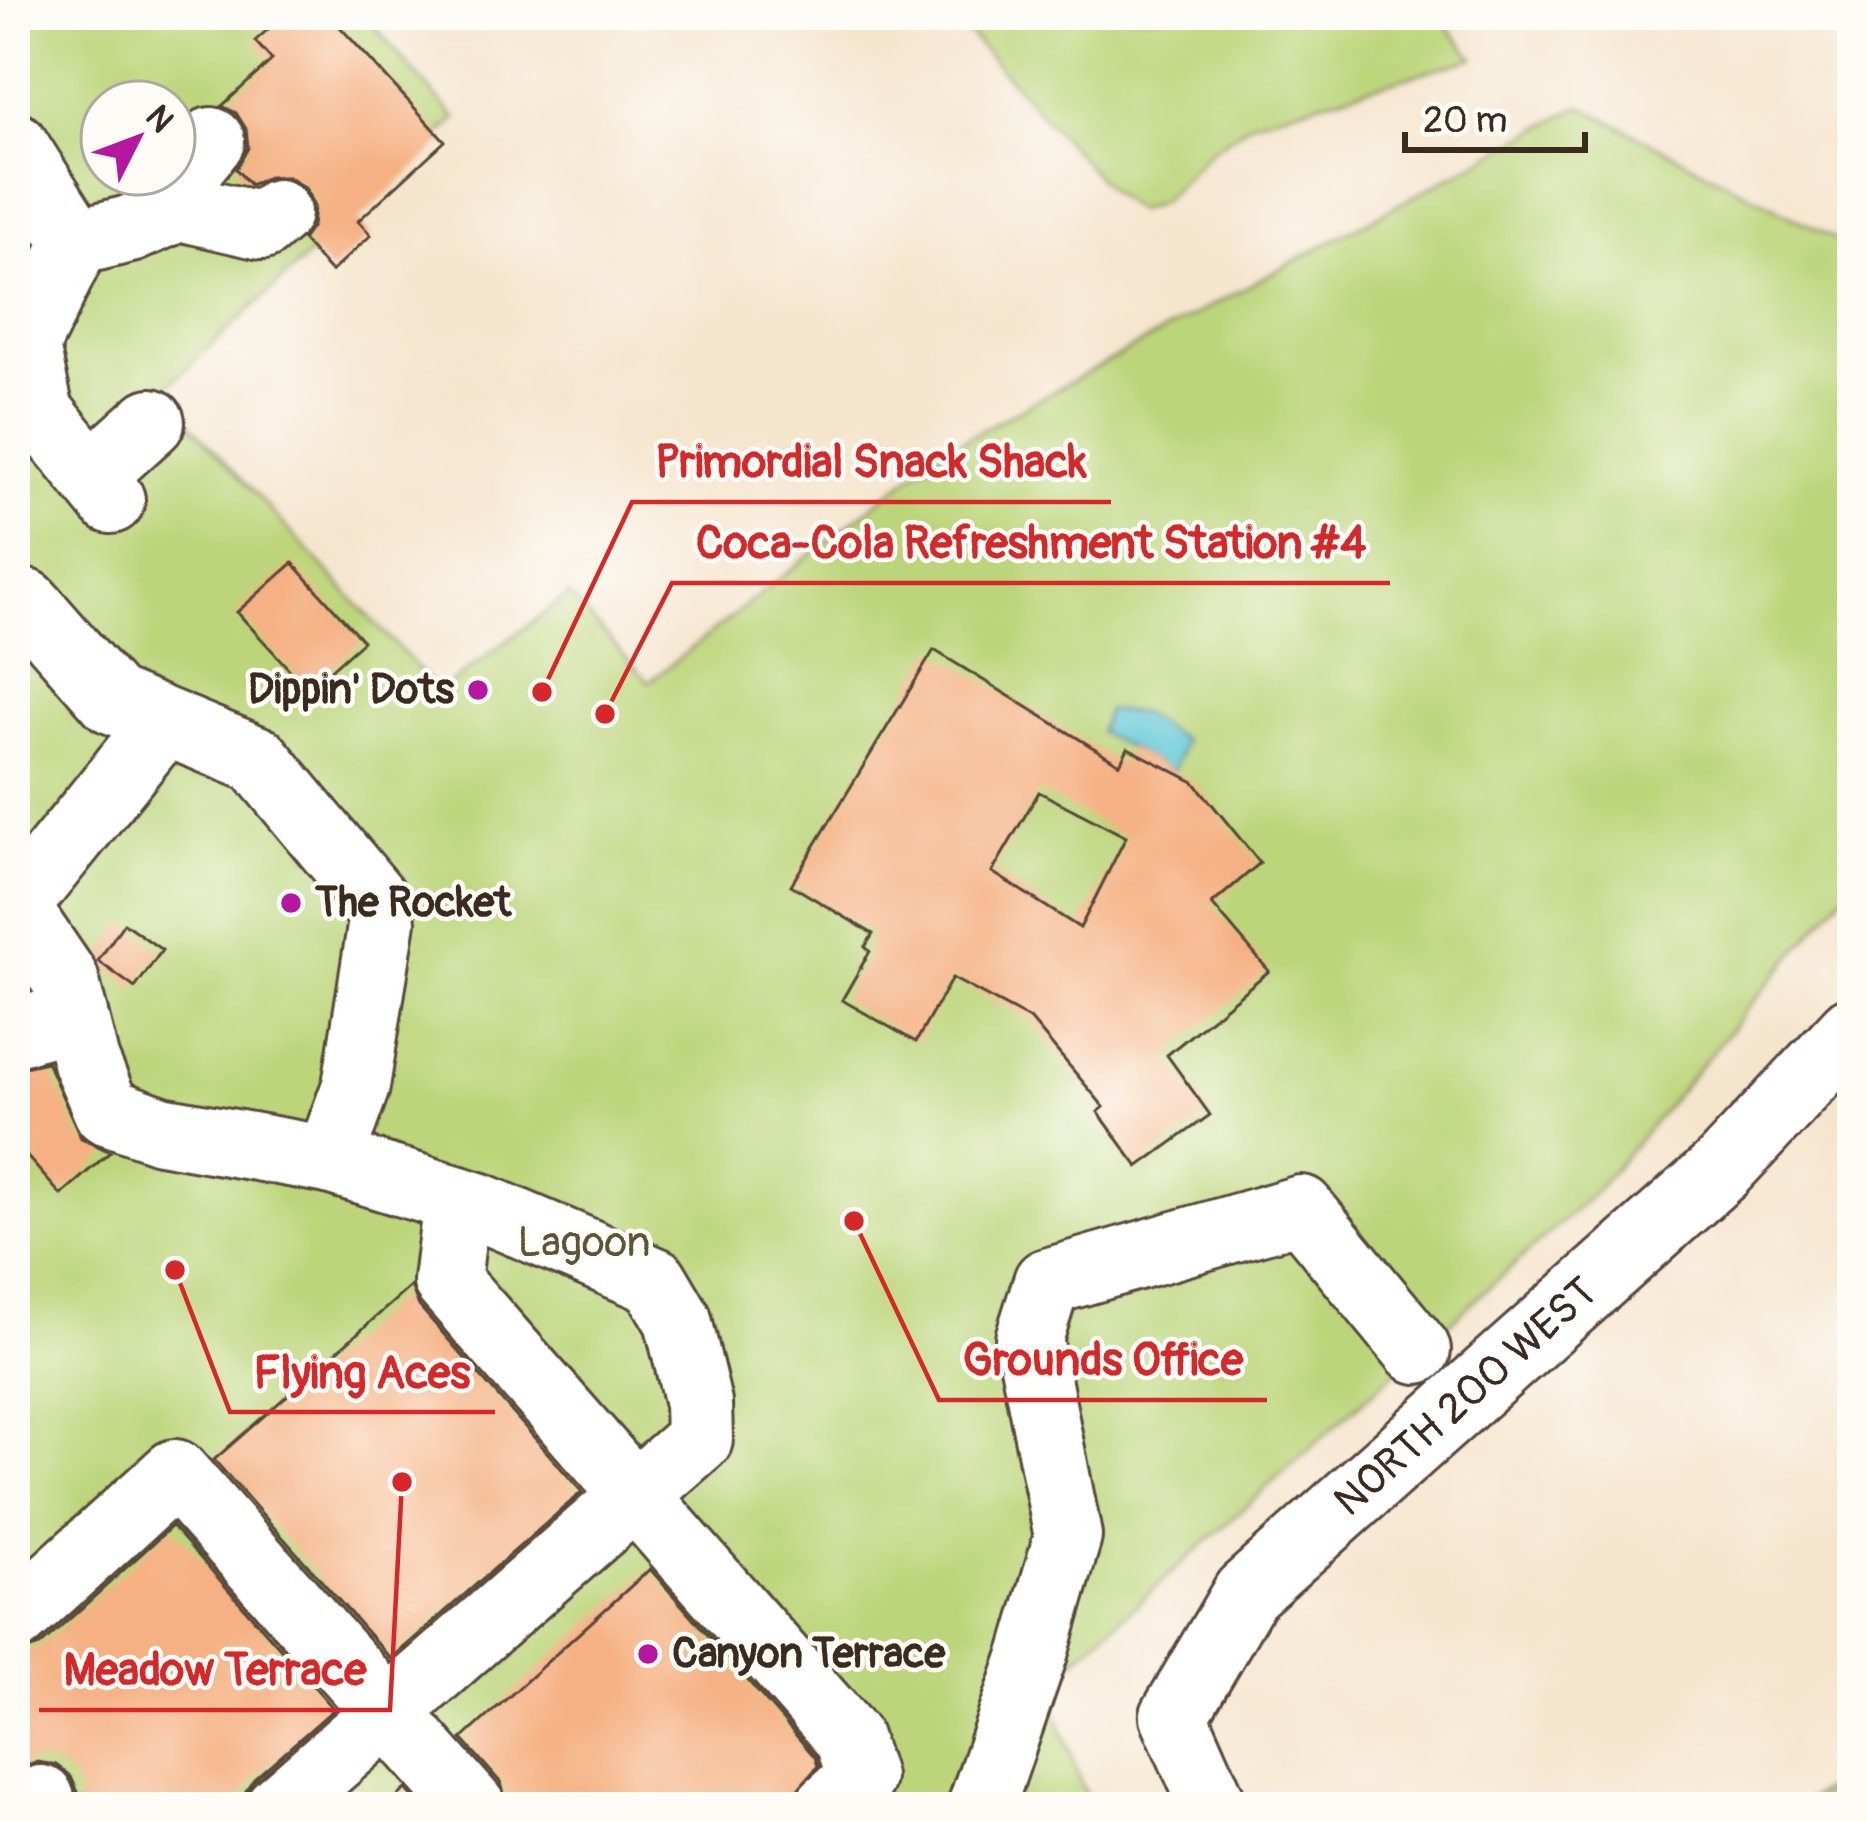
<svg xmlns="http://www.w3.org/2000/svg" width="1867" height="1822" font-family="Pangolin,sans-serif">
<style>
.green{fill:#bcd57a;stroke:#7c804c;stroke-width:3;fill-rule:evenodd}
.forest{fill:#95b66a;stroke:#687044;stroke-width:3}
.water{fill:#5bc6d6;stroke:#4b787a;stroke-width:3}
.building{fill:#f5b183;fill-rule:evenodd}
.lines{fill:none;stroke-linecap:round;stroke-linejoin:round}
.minor-casing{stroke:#574638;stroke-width:72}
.minor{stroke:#fff;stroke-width:66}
.poi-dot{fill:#b5179e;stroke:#fdfcf7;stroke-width:4.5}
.labels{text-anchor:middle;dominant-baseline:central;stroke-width:9;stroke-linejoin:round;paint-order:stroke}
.poi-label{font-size:42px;font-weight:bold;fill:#3b2a1e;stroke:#fdfcf7;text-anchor:start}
.park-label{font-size:42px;fill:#5b5535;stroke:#fdfcf7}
.street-label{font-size:42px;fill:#3b2a1e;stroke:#fdfcf7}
.leader{fill:none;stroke:#d62828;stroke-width:4.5}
.callout-dot{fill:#d62828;stroke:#fdfcf7;stroke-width:4.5}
.callout-label{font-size:45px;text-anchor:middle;font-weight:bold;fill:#d62828;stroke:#fdfcf7;stroke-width:9;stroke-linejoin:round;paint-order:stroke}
</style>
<rect width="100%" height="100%" fill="#fdfcf7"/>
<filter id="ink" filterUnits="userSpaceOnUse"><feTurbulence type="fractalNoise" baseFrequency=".00833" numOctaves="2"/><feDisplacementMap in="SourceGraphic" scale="24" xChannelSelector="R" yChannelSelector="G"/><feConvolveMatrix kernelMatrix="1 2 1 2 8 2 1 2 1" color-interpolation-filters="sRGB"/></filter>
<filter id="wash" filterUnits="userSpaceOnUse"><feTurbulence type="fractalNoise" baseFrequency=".004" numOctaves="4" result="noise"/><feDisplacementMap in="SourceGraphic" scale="48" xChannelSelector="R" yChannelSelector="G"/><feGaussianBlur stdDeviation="2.7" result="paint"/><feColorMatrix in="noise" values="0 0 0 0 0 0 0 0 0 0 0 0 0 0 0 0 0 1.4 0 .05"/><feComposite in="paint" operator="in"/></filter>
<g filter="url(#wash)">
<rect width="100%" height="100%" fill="#f5e5cd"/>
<g class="green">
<path d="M 15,15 L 364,15 L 456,119 L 161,392 L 439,692 L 569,595 L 649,682 L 941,452 L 1581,106 L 1852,248 L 1852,884 L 1595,1192 L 1046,1686 L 1090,1807 L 15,1807 ZM 102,102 L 174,102 L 174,174 L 102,174 Z"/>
<polygon points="952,15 1437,15 1474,58 1253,121 1209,152 1160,203 1136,211 1110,191"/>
<polygon points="1751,15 1838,15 1816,26"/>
</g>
<polygon class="forest" points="1852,1772 1852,1807 1796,1807"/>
<polygon class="water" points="1107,710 1140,713 1184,741 1173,772 1099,732"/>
<g id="blocks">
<g class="building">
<polygon points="284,15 329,15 445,141 358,221 371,235 331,272 302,240 312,226 314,207 306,189 288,177 269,177 250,185 236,169 248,148 246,129 236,113 222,106 272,60 255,41"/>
<polygon points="293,563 363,641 308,690 237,612"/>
<path d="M 934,650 L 1120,764 L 1128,748 L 1194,782 L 1260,863 L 1212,904 L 1269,971 L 1167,1055 L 1210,1115 L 1138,1167 L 1098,1112 L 1104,1107 L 1031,1020 L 952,978 L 916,1042 L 842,1000 L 870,951 L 865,947 L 873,934 L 791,885 ZM 1039,792 L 1126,837 L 1080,928 L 992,872 Z"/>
<polygon points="124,923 162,950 135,988 98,961"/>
<polygon points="47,1062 81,1138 110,1152 61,1195 15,1143 15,1069"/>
<polygon points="411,1286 419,1306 582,1492 391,1659 214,1460"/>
<polygon points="172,1526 334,1709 254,1779 244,1794 243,1807 77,1807 78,1792 71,1777 56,1765 37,1762 15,1770 15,1654 40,1646"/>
<polygon points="650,1569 815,1757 818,1766 793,1795 792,1807 508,1807 501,1783 462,1739"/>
<polygon points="406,1789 422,1807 386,1807"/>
</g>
</g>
</g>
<g filter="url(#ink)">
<use href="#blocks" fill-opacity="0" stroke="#574638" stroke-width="3"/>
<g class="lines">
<g class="minor-casing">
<g id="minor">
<polyline points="211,141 174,186 180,207 262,226 277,213"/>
<polyline points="15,146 76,242 15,367"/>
<polyline points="76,242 130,229 180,207"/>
<polyline points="26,347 40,412 111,500"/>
<polyline points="92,475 151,422"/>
<polyline points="15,610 27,603 112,700 258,760 373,898 382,921 356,1086 329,1160 161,1130 107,1111 86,1062 65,979 16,907"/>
<polyline points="15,907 164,722"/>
<polyline points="15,1033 74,1015"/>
<polyline points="457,1200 447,1281 848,1738 861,1777 828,1807"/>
<polyline points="15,1618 175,1473 472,1807"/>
<path id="s1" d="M 1213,1805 L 1174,1716 L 1246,1593 L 1723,1168 L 1852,1030"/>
<polyline points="31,1807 41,1799"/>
<polyline points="279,1807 699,1439 698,1403 678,1320 655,1281 478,1206 329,1160"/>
<polyline points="981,1807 1034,1653 1068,1536 1029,1339 1047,1282 1301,1209 1417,1350"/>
</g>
</g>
<use href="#minor" class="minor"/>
</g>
</g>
<g class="poi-dot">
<circle cx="478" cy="690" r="12"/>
<circle cx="291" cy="903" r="12"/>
<circle cx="648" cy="1654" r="12"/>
</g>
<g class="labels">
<g class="poi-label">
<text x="454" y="690" text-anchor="end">Dippin' Dots</text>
<text x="315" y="903">The Rocket</text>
<text x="672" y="1654">Canyon Terrace</text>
</g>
<g class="park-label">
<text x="584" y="1243">Lagoon</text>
</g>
<g class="street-label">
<text stroke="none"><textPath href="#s1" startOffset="534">NORTH 200 WEST</textPath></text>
</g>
</g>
<path class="leader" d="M542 692L632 502H1111M605 714L672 583H1390M854 1221L939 1400H1267M175 1270L230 1412H495M402 1482L390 1710H39"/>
<g class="callout-dot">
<circle cx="542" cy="692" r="12"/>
<circle cx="605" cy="714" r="12"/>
<circle cx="854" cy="1221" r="12"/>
<circle cx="175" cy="1270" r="12"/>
<circle cx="402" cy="1482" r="12"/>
</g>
<g class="callout-label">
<text x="871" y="477">Primordial Snack Shack</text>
<text x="1031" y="558">Coca-Cola Refreshment Station #4</text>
<text x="1103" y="1375">Grounds Office</text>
<text x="362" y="1388">Flying Aces</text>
<text x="215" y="1685">Meadow Terrace</text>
</g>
<rect width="1867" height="1822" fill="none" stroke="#fdfcf7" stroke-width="60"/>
<g transform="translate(138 138) rotate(48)"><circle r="57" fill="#fdfcf7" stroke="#afa8a0" stroke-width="3"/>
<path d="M0-9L21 45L0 30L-21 45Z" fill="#b5179e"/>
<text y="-18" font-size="33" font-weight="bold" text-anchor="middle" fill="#3b2a1e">N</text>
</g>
<path d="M1405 132v18h180v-18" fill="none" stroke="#3b2a1e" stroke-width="6"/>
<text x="1423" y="132" font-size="36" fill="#3b2a1e" stroke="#fdfcf7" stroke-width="9" paint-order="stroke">20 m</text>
</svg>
